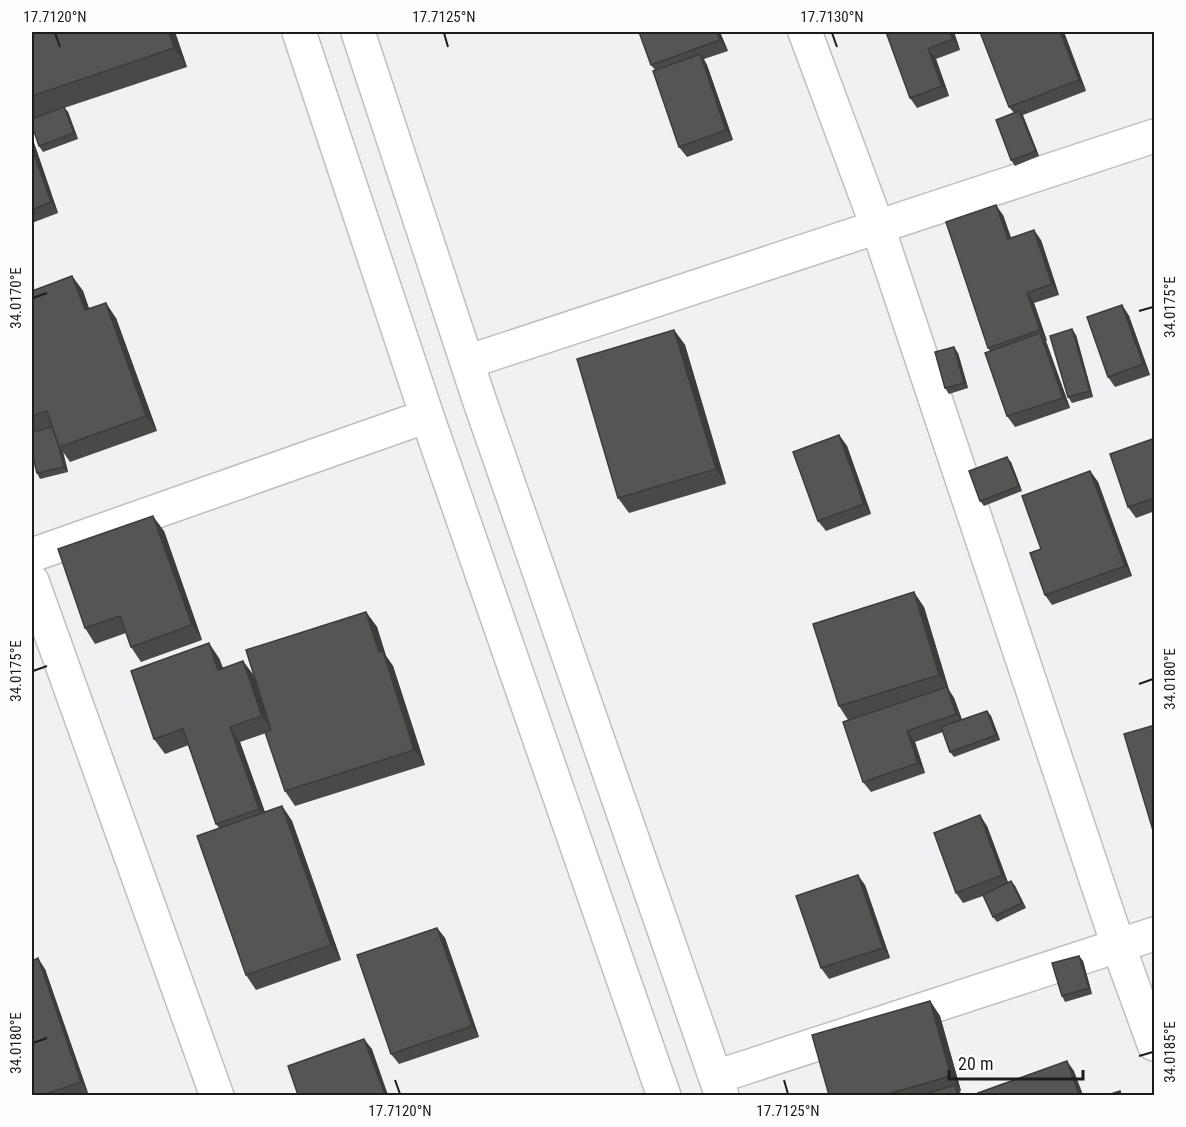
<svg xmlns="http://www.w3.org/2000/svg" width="1186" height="1127" font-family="'Roboto Condensed',sans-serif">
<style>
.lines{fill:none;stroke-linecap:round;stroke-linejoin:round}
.minor-casing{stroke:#bfbfc2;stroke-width:36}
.minor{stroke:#fff;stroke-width:33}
.wall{fill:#4b4947}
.shaded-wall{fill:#3d3c3a}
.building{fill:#575553;stroke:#3d3c3a;stroke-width:1.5}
.ticks{fill:none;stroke:#1c1c1d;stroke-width:2}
.neatline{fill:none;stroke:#1c1c1d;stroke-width:2}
.ticks-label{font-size:15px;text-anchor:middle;fill:#1c1c1d}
</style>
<rect width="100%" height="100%" fill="#f1f0f3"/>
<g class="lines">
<g class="minor-casing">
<g id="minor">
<polyline points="299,32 427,416 664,1096"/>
<polyline points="358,32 479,399 722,1096"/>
<polyline points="805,32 878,228 1118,945 1154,1044"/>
<polyline points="467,362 1154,136"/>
<polyline points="32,555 427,416"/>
<polyline points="32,581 217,1096"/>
<polyline points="716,1077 1154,934"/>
</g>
</g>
<use href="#minor" class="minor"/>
</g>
<g class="wall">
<polygon points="32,32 175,32 187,67 64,108 68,112 78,139 43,152 39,146 32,125"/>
<polygon points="639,32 720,32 728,51 704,59 707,65 733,140 687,157 679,147 655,70 651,65"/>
<polygon points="886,32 954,32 960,50 936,59 949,96 917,108 910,98"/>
<polygon points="1064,32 1086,91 1023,115 1039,156 1015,166 1011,160 1014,113 1009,107"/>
<polygon points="32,137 58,213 32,223"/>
<polygon points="1003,215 1011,238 1041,240 1059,295 1034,303 1047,341 1046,341 1047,344 1070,408 1015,427 1007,416 990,351 988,348"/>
<polygon points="72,276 83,291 89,309 116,318 157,431 70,462 63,452 68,472 40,479 37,473 32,453 32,291"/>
<polygon points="1122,305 1129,316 1150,375 1115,387 1108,377"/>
<polygon points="674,330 685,345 726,484 629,513 618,498"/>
<polygon points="1076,335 1093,397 1072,403 1068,397"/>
<polygon points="958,353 968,388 949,394 945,388"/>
<polygon points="839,435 847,446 871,514 826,531 818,521"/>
<polygon points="1155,438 1155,511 1136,518 1128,507"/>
<polygon points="1011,462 1022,491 984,506 980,501"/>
<polygon points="1090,471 1098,482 1132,576 1052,605 1045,595 1041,549"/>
<polygon points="164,531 202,640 141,662 131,647 126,633 95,644 85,628"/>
<polygon points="924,607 949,690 954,698 962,720 987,711 991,716 1000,740 954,757 950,752 943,732 915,742 925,773 871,792 863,782 848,720 839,706"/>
<polygon points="366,612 377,627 386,656 393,666 425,765 295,806 285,791 266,733 240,742 265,812 282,806 292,821 341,960 256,990 246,975 219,828 216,824 189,745 165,754 154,739 219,658 223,668 243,661 254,676"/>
<polygon points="987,826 1008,882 1011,881 1015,886 1026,908 997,922 993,917 983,896 963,903 956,893"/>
<polygon points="865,885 890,958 829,979 821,968"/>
<polygon points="437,928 445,938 479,1037 399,1064 391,1054"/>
<polygon points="1079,956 1083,961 1092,994 1065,1002 1062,996"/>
<polygon points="45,969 88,1093 81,1095 32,1095"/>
<polygon points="930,1001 940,1016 961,1091 959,1091 962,1095 829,1095"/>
</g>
<g class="shaded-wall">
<polygon points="169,32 175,32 187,67 174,48"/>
<polygon points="717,32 720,32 728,51 720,40"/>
<polygon points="950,32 954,32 960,50 953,39"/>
<polygon points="1060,32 1064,32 1086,91 1079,80"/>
<polygon points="928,49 936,59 949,96 942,86"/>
<polygon points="700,54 707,65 733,140 726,130"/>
<polygon points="64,107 68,112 78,139 74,133"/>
<polygon points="1019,111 1023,116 1039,156 1036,151"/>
<polygon points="32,137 58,213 51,202 32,148"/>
<polygon points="996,205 1003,215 1015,249 1008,239"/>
<polygon points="1034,230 1041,240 1059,295 1052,284"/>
<polygon points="72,276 83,291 95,325 85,310"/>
<polygon points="1027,293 1034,303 1047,341 1040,330"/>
<polygon points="106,303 116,318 157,431 146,416"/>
<polygon points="1122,305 1129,316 1150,375 1143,364"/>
<polygon points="1072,329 1076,335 1093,397 1090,391"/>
<polygon points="674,330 685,345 726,484 716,469"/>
<polygon points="1040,333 1047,344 1070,408 1063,398"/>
<polygon points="954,347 958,353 968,388 964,383"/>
<polygon points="54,427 59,447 63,452 68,472 64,467"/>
<polygon points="839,435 847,446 871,514 864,504"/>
<polygon points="1007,457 1011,462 1022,491 1019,486"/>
<polygon points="1090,471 1098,482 1132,576 1125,566"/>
<polygon points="153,516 164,531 202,640 192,625"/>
<polygon points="914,592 924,607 949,690 939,675"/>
<polygon points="366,612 377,627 386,656 393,666 425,765 414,750 379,652"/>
<polygon points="209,643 219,658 229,685 218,670"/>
<polygon points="243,661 254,676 272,731 262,716"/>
<polygon points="947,687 954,698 964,725 956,714"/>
<polygon points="987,711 991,716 1000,740 996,735"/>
<polygon points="230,727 240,742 269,824 259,809"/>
<polygon points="907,731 915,742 925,773 918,763"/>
<polygon points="282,806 292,821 341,960 331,945"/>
<polygon points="980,815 987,826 1009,886 1002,875"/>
<polygon points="858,875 865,885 890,958 883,948"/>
<polygon points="1011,881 1015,886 1026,908 1022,903"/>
<polygon points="437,928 445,938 479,1037 472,1026"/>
<polygon points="1079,956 1083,961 1092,994 1089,988"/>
<polygon points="38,958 45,969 88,1093 81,1082"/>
<polygon points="930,1001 940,1016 961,1091 951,1076"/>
<polygon points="364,1039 372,1049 388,1095 385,1095"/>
<polygon points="1067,1061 1074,1071 1083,1095 1079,1095"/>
<polygon points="955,1085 962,1095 958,1095"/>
</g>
<g class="building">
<polygon points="32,32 169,32 174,48 32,96"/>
<polygon points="639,32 717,32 720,40 651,65"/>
<polygon points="886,32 950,32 953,39 928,49 942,86 910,98"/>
<polygon points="980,32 1060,32 1079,80 1009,107"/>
<polygon points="700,54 726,130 679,147 653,71"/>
<polygon points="64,107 74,133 39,146 32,125 32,119"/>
<polygon points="1019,111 1036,151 1011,160 996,120"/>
<polygon points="32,148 51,202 32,210"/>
<polygon points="996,205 1008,239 1034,230 1052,284 1027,293 1040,330 988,348 946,222"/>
<polygon points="72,276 85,310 106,303 146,416 59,447 47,411 32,416 32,291"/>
<polygon points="1122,305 1143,364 1108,377 1087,317"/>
<polygon points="1072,329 1090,391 1068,397 1050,336"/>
<polygon points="674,330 716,469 618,498 577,359"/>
<polygon points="1040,333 1063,398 1007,416 985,353"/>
<polygon points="954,347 964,383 945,388 935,352"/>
<polygon points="52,427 58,444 64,467 37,473 32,453 32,432"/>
<polygon points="839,435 864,504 818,521 793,452"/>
<polygon points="1155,438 1155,498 1128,507 1110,454"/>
<polygon points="1007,457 1019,486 980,501 969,471"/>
<polygon points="1090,471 1125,566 1045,595 1030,553 1041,549 1022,496"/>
<polygon points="153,516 192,625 131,647 120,616 85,628 58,549"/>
<polygon points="914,592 939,675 839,706 813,624"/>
<polygon points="366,612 379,652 383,651 414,750 285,791 265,732 271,730 246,650"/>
<polygon points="209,643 218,670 243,661 262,716 230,727 259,809 216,824 183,729 154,739 131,671"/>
<polygon points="947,687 956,714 907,731 918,763 863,782 843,722"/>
<polygon points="987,711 996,735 950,752 941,727"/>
<polygon points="1155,725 1155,837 1124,734"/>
<polygon points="282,806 331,945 246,975 197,836"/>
<polygon points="980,815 1002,875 956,893 934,833"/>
<polygon points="858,875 883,948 821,968 796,896"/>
<polygon points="1011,881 1022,903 993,917 983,895"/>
<polygon points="437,928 472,1026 391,1054 357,955"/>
<polygon points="1079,956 1089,988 1062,996 1052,963"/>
<polygon points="38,958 81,1082 43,1095 32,1095 32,961"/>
<polygon points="930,1001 951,1076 884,1095 829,1095 812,1035"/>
<polygon points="364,1039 385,1095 298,1095 288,1066"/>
<polygon points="1067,1061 1079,1095 979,1095 978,1093"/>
<polygon points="955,1085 958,1095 922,1095"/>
<polygon points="1120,1091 1121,1095 1108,1095"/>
</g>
<path class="ticks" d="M 55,33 L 60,47M 444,33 L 448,47M 832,33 L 837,47M 33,298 L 47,293M 1139,311 L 1153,307M 33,671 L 47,666M 1139,684 L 1153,679M 33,1043 L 47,1038M 1139,1056 L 1153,1052M 395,1080 L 400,1094M 784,1080 L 788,1094"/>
<rect width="1186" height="1127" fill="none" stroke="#fefdff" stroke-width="66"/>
<path d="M949 1070v9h134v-9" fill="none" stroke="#1c1c1d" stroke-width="3"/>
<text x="958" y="1070" font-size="18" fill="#1c1c1d" stroke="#fefdff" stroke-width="4.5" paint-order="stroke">20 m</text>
<rect x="33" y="33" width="1120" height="1061" class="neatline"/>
<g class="ticks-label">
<text x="55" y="22">17.7120°N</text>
<text x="444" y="22">17.7125°N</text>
<text x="832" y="22">17.7130°N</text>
<text transform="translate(16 298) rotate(-90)" y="5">34.0170°E</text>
<text transform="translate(1170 307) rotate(-90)" y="5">34.0175°E</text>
<text transform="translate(16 671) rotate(-90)" y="5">34.0175°E</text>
<text transform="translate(1170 679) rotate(-90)" y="5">34.0180°E</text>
<text transform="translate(16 1043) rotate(-90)" y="5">34.0180°E</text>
<text transform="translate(1170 1052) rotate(-90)" y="5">34.0185°E</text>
<text x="400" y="1116">17.7120°N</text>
<text x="788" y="1116">17.7125°N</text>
</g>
</svg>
